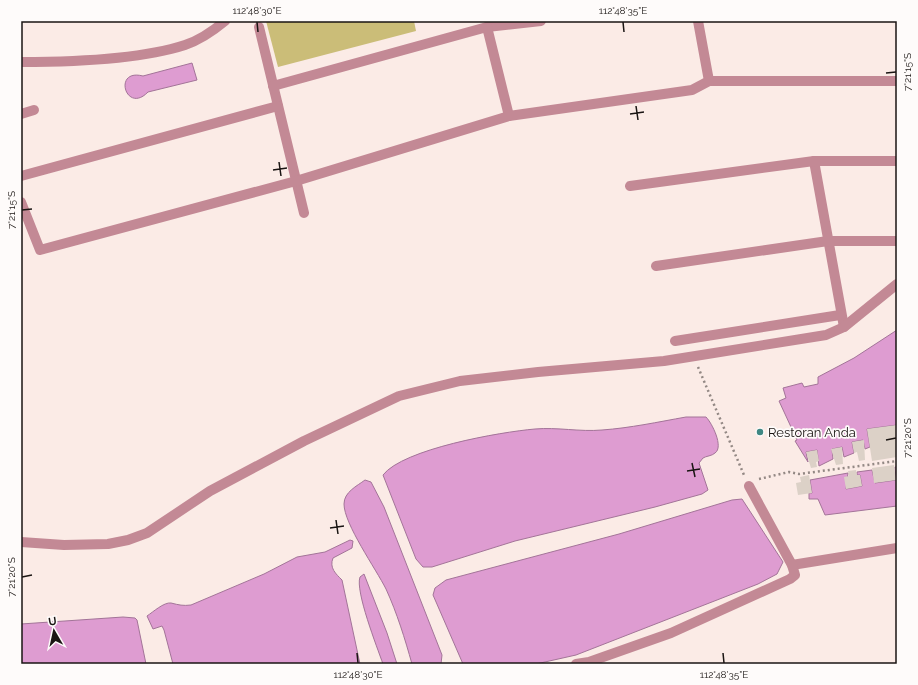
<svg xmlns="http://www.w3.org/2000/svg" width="918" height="685" font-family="Raleway,sans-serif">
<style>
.green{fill:#cbbd78}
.water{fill:#de9cd1;stroke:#a37498}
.building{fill:#dcd1c7}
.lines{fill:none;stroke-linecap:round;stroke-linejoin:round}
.path{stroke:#938884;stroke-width:2.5;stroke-dasharray:2 3;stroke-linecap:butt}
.minor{stroke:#c38995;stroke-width:10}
.ticks{fill:none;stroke:#1a1513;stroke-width:1.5}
.poi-dot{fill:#3f8783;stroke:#fefbfa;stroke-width:1.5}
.labels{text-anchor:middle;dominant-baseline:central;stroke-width:3.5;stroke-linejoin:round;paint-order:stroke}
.poi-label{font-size:13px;fill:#1a1513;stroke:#fefbfa;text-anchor:start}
.neatline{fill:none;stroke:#1a1513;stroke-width:1.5}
.ticks-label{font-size:10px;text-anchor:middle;fill:#1a1513}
</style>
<rect width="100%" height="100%" fill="#fbebe6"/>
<polygon class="green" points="266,21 414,21 416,31 278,67"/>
<g class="water">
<path d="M 192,63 L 197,80 L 148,92 C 126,115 112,68 143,76 Z"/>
<polygon points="897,330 897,425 867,429 870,447 865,449 863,440 852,442 854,453 844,457 842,447 832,449 833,459 819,466 817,450 806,452 808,462 795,441 797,440 779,401 786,398 783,388 802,383 804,387 818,384 818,377 854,358"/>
<path d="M 686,417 L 706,417 C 712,423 724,447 715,453 C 712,456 706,456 703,458 L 699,463 L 708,490 L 702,494 L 655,507 L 515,541 L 432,567 L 423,567 L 416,559 L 383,475 C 403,449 500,432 535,429 C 557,427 580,432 602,430 C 630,428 658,422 686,417 Z"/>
<polygon points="895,467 897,467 897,506 825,515 818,499 809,499 809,493 812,493 810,480 848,473 846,489 862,486 860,475 857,475 857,472 872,470 875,483 896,480"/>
<path d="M 365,480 L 371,482 L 384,507 L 442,655 L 441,664 L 412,664 C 405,639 397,613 386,589 C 376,569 344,524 344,504 C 344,492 357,486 365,480 Z"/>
<polygon points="742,499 783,562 777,574 758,584 576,655 536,664 463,664 433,595 435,588 446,580 619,534 732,500"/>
<path d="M 350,540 L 353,541 L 352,548 L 333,558 C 329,568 336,574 342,580 L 360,664 L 173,664 L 164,630 L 162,626 L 153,629 L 147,616 C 153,612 164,602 171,603 C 179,605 183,606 191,605 L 264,574 L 297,557 L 325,552 Z"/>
<path d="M 364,574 L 387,633 L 397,664 L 383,664 C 377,647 355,591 360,577 Z"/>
<polygon points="123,617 135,618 137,620 146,664 21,664 21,624"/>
</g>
<g class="building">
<polygon points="897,425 897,457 872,461 867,429"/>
<polygon points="864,440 865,460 859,461 857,452 854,453 852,442"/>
<polygon points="842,447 843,464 836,465 831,449"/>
<polygon points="817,450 819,461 816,462 817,467 811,468 806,452"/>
<polygon points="894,465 896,480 874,483 872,468"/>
<polygon points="856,470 857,475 860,475 862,486 846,489 844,477 849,476 848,471"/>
<polygon points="809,475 812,493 798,495 796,483 801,482 800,477"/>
</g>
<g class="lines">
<g class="path">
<polyline points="698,367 744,475"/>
<polyline points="759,479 789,472 799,474 897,461"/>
</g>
<g class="minor">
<polyline points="259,27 304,213"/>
<polyline points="487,27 541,21"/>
<path d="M 21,62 C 70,62 139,60 185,45 C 200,40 213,31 225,21"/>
<polyline points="709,81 897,81"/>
<polyline points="273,86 487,27 509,116"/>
<polyline points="21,114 34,110"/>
<polyline points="814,161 844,327"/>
<polyline points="21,176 278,106"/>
<polyline points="630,186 814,161 897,161"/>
<polyline points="21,202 40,250 296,181 509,116 692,90 709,81 698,21"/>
<polyline points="656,266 828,241 897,241"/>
<polyline points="675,341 840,315"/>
<polyline points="21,542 64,545 108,544 128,540 147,533 210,491 304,441 399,396 460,381 538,372 664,361 826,335 844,327 897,284"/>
<polyline points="792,565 897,548"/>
<polyline points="576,664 589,662 671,633 790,579 795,575 792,565 749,486"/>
</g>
</g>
<path class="ticks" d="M 257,22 L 258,32M 623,22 L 624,32M 886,73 L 896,72M 636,106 L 638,120M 630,114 L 644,112M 279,162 L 281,176M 273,170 L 287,168M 22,210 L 32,209M 886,440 L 896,438M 692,463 L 695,477M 687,471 L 700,469M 336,520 L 338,534M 330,528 L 344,526M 22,577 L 32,575M 357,653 L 358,663M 723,653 L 724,663"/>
<circle class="poi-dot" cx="760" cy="432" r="4"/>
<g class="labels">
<g class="poi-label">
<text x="768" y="432">Restoran Anda</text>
</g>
</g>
<rect width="918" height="685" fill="none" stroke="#fefbfa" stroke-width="44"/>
<g transform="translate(54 631) rotate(351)" stroke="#fefbfa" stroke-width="3" paint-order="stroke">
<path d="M0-3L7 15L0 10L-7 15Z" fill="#1a1513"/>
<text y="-6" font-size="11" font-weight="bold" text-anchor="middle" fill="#1a1513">U</text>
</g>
<rect x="22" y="22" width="874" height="641" class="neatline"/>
<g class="ticks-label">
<text x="257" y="14">112°48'30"E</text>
<text x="623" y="14">112°48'35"E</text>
<text transform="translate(907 72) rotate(-90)" y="4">7°21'15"S</text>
<text transform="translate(11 210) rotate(-90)" y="4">7°21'15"S</text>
<text transform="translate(907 438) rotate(-90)" y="4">7°21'20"S</text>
<text transform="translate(11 577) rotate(-90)" y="4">7°21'20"S</text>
<text x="358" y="678">112°48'30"E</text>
<text x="724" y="678">112°48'35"E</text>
</g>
</svg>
